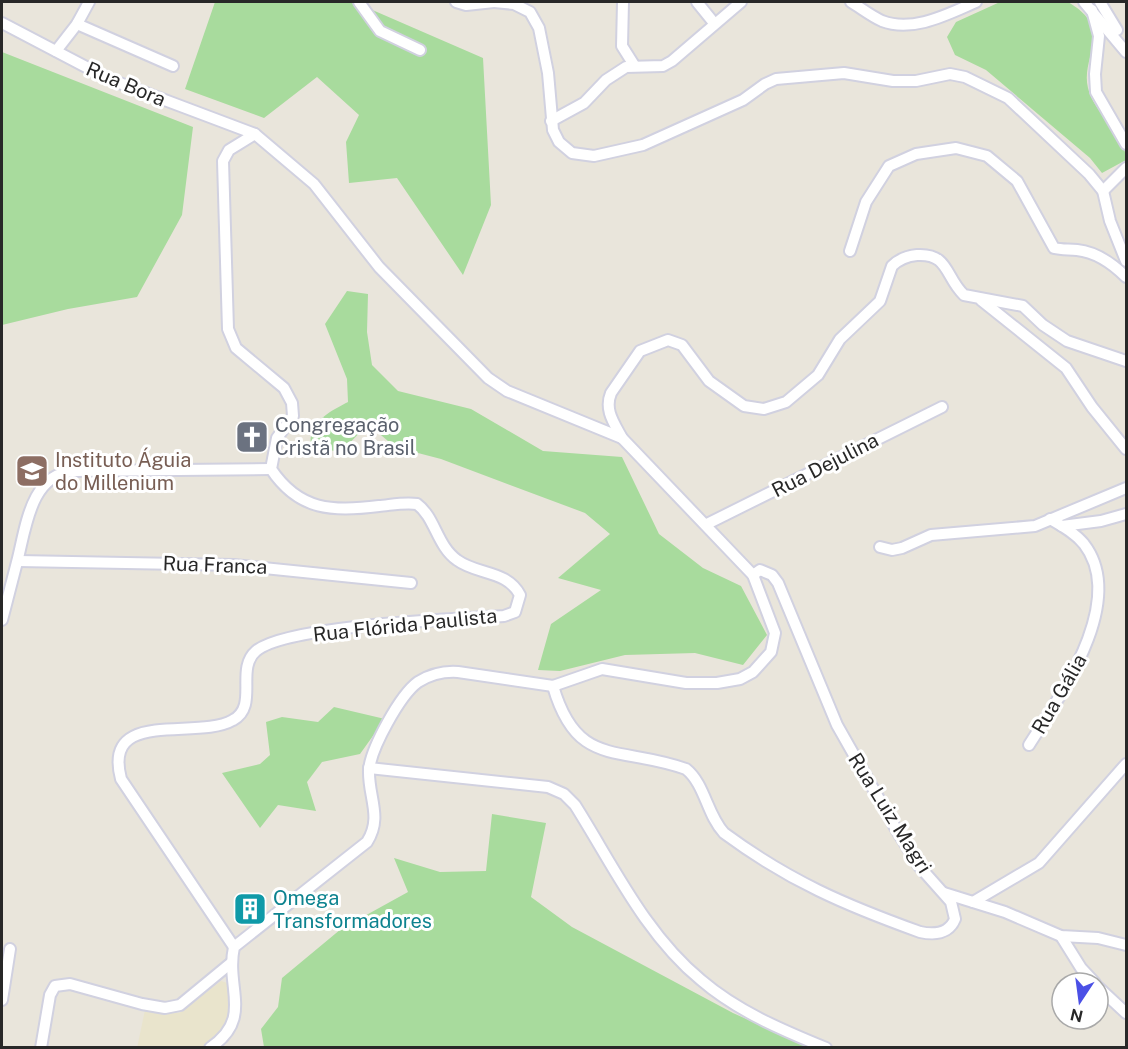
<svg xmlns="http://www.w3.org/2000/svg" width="1128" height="1049" font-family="'Public Sans',sans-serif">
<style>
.education{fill:#e9e4cc}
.green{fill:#a8db9d}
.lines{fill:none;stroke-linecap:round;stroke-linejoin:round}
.minor-casing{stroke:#d1d1e0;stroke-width:14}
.minor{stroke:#fff;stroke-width:10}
.labels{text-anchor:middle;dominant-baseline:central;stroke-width:6;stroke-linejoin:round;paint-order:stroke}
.street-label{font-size:20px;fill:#282828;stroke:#fff}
.worship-label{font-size:20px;fill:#5b616d;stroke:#fff;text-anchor:start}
.education-label{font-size:20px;fill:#785e54;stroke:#fff;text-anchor:start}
.culture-label{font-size:20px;fill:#0d838f;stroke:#fff;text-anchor:start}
</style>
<rect width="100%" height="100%" fill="#e9e5db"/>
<polygon class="education" points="221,981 230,984 233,1006 230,1029 205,1047 137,1048 145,1010 179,1013"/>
<g class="green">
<polygon points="215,2 354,2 483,58 491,205 463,275 397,178 349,183 346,142 359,115 317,77 264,118 185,89"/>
<path d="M 1000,2 L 1068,2 C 1116,30 1080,56 1088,88 C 1094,114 1126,133 1126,160 L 1102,173 L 1090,158 L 986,70 L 955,55 L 947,37 L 956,22 Z"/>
<polygon points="2,52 193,127 182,215 137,297 68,309 2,325"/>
<path d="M 347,291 L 368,294 L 367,332 L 372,365 L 398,391 L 471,409 L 543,451 L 622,457 L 659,534 L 703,568 L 741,586 L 767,635 L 743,665 L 695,653 L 625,655 L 560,671 L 538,670 L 551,624 L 601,590 L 558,578 L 610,534 L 585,513 L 441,459 L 395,447 L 368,424 L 341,452 L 311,447 C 307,422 331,411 348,402 L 347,379 L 325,324 Z"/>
<polygon points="334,707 385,719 360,754 322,762 307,782 316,811 278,805 260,828 222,773 260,764 270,755 266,722 282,717 318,722"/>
<polygon points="492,814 546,823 531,897 572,927 733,1013 809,1047 264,1047 261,1029 278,1007 282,978 341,929 408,892 394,858 440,872 486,871"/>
</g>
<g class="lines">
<g class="minor-casing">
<g id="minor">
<polyline points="359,2 380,31 420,50"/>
<polyline points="456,2 466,5 494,2"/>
<polyline points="494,2 514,4 530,12 539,28 548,73 553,130 559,142 572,153 594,156 643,145 743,100 765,84 776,79 844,73 893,81 916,81 950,74 965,77 1008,98 1089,174 1103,191 1110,221 1126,261"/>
<polyline points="623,2 622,46 634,65"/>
<polyline points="697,2 714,23"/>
<path d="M 851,2 C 861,8 871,16 882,21 C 913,33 948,14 976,2"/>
<polyline points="1084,2 1126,52"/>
<polyline points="1100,2 1117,30"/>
<polyline points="1092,10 1099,36 1095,74 1096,92 1126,144"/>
<polyline points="2,23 109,79 255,134"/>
<polyline points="77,24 173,66"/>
<polyline points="56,51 77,24 89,2"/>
<polyline points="551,121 584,103 606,80 626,67 663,66 672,61 741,2"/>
<polyline points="1103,191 1126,168"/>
<path d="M 850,251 L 866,202 L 889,166 L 916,154 L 956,148 L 987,156 L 1017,181 L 1054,248 C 1062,250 1069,249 1077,250 C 1096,252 1113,264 1126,277"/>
<polyline points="981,300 1066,368 1092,407 1126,449"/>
<polyline points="707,524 942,407"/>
<polyline points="1062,526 1101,521 1126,514"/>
<polyline points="880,547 892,550 902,548 931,535 1035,526 1126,488"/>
<polyline points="18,561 234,565 411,583"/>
<path d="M 2,620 C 7,600 12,581 17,562 C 26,528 30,474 74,471 L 271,469"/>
<path d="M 553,686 C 577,769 619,745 686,769 C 705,784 707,815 724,833 C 789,881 845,905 920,932 C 934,935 949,934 955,919 L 951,902 L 919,866 L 896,829 L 837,725 L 778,583 L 772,575 L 760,570 L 753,575"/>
<path d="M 1029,745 C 1060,696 1128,601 1084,544 C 1075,533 1062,526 1050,519"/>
<path d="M 369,768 L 548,787 L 564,794 L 575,805 C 613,865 645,934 701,980 C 737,1011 782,1030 826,1048"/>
<polyline points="944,893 1005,912 1061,936 1098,938 1126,945"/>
<polyline points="973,902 1039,863 1126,764"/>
<polyline points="1061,936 1081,968 1095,983"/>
<path d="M 234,947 L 121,779 C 102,707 197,741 233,720 C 259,706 235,669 256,651 C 287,625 458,619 504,616 L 515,612 L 520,595 C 507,570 477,575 457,560 C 437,546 435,517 417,504 C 405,502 391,505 379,506 C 333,512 299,511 271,469 L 277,438 L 293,416 L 292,403 L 284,388 L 236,348 L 228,329 L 223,161 L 229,150 L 255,134 L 314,184 L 379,267 L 488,378 L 507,391 L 622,438"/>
<polyline points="1098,987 1126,1013"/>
<polyline points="2,1000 10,949"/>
<polyline points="41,1048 50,995 55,986 70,984 142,1004 165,1008 180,1005 231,963"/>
<path d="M 210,1048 C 254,1018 225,988 234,947 L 367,842 C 383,817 368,797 369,770 C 371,748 400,695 418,682 C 431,674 444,671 458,672 L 553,686 L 602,669 L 686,683 L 717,683 L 740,679 L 753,672 L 771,652 L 775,633 L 753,575 L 622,438 C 614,423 604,410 611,393 L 640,351 L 668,340 L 682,345 L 709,381 L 744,406 L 764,409 L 786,402 L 818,375 L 840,339 L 880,301 L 892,266 C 899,259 907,256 917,255 C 949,253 945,277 964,295 L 1023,306 L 1043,325 L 1067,341 L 1126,361"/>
</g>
</g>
<use href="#minor" class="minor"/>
</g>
<defs>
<g id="church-square" transform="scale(1.725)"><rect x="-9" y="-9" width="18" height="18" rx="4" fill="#6b7280" stroke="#fff"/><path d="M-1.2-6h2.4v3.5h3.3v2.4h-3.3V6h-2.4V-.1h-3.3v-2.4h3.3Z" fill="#fff"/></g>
<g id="school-square" transform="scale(1.725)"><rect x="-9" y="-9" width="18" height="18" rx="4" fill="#8d6e63" stroke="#fff"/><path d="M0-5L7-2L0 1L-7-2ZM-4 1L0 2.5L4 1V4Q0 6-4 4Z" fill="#fff"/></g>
<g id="building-square" transform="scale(1.725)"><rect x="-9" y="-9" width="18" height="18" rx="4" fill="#0f9aa8" stroke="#fff"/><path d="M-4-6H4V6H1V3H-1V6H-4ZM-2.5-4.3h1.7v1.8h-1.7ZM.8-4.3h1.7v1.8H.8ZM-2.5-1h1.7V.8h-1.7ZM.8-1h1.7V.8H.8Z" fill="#fff"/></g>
</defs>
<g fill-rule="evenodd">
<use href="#church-square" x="252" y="437"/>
<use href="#school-square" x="32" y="471"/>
<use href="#building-square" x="250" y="909"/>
</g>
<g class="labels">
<g class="street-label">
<text transform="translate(126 84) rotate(23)">Rua Bora</text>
<text transform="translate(825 465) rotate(-27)">Rua Dejulina</text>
<text transform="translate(215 565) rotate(2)">Rua Franca</text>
<text transform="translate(405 625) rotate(-6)">Rua Flórida Paulista</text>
<text transform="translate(1059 694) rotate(-60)">Rua Gália</text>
<text transform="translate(890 813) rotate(58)">Rua Luiz Magri</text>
</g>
<g class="worship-label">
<text x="275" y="425">Congregação<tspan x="275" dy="23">Cristã no Brasil</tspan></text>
</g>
<g class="education-label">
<text x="55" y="460">Instituto Águia<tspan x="55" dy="23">do Millenium</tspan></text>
</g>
<g class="culture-label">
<text x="273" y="898">Omega<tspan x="273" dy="23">Transformadores</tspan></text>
</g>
</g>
<rect width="1128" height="1049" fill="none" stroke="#282828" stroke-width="6"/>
<g transform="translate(1080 1001) rotate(193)"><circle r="28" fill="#ffffff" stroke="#a9a9a9" stroke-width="1.5"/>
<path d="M0-4.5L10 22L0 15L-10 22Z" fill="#4b50e6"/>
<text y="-9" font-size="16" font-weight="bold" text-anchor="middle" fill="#282828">N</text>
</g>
</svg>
